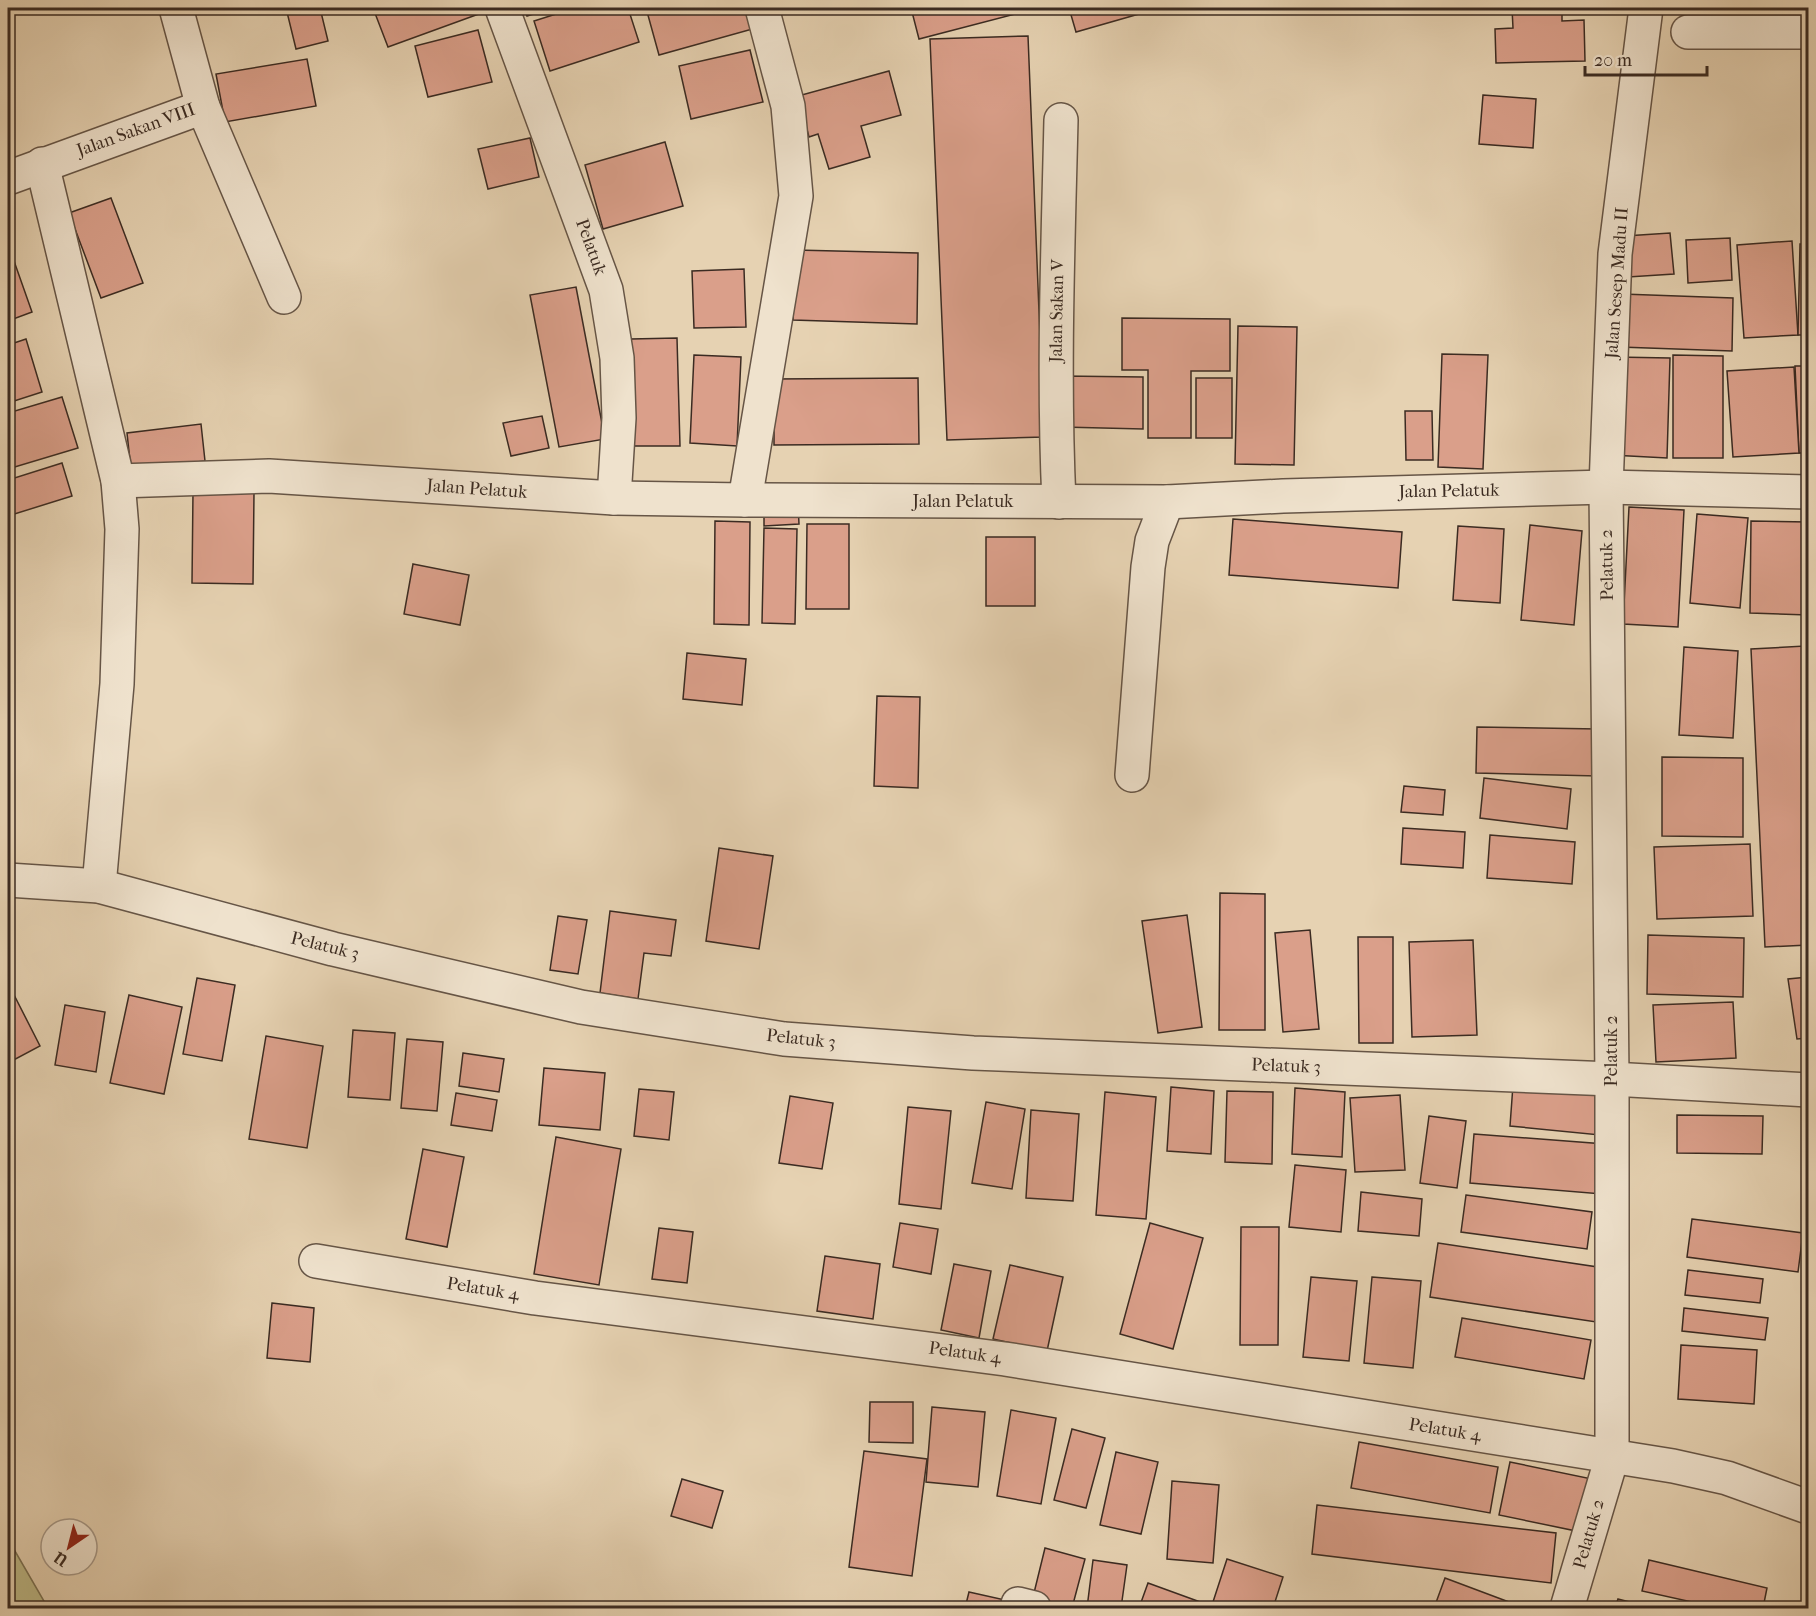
<svg xmlns="http://www.w3.org/2000/svg" width="1816" height="1616" font-family="'IM FELL French Canon',serif">
<style>
.green{fill:#bdb987;stroke:#7c7254;stroke-width:1.5}
.building{fill:#da9f8a;stroke:#3b2b22;stroke-width:1.5}
.lines{fill:none;stroke-linecap:round;stroke-linejoin:round}
.minor-casing{stroke:#665546;stroke-width:36}
.minor{stroke:#efe2cd;stroke-width:33}
.labels{text-anchor:middle;dominant-baseline:central;stroke-width:4.5;stroke-linejoin:round;paint-order:stroke}
.street-label{font-size:18px;fill:#3b2b22;stroke:#efe2cd}
</style>
<rect width="100%" height="100%" fill="#e6d2b2"/>
<filter id="stains"><feTurbulence type="fractalNoise" baseFrequency=".00333" numOctaves="4"/><feColorMatrix values="0 0 0 0 .2 0 0 0 0 .09 0 0 0 0 .02 0 0 0 .5 -.17"/></filter>
<radialGradient id="worn" r=".72"><stop offset=".6" stop-color="#630" stop-opacity="0"/><stop offset="1" stop-color="#630" stop-opacity=".3"/></radialGradient>
<polygon class="green" points="8,1539 48,1608 8,1608"/>
<g class="building">
<polygon points="286,8 320,8 328,41 296,49"/>
<polygon points="373,8 486,8 487,11 388,47"/>
<polygon points="524,8 553,8 527,16"/>
<polygon points="575,8 628,8 639,42 550,71 534,21"/>
<polygon points="646,8 750,8 756,28 659,55"/>
<polygon points="911,8 1026,8 1027,11 919,39"/>
<polygon points="1069,8 1160,8 1076,32"/>
<polygon points="1512,8 1562,8 1562,21 1584,20 1585,61 1496,63 1495,29 1513,28"/>
<polygon points="478,30 492,82 428,97 415,46"/>
<polygon points="1028,36 1044,437 947,440 930,39"/>
<polygon points="750,50 763,102 691,119 679,66"/>
<polygon points="307,59 316,106 225,122 216,74"/>
<polygon points="889,71 901,115 861,126 870,157 829,169 818,134 809,137 798,96"/>
<polygon points="1483,95 1536,99 1533,148 1479,144"/>
<polygon points="530,138 539,177 488,189 478,149"/>
<polygon points="665,142 683,206 603,229 585,165"/>
<polygon points="111,198 143,283 101,298 69,213"/>
<polygon points="1670,233 1674,274 1628,277 1625,236"/>
<polygon points="1730,238 1732,280 1688,283 1686,240"/>
<polygon points="1792,241 1798,335 1744,338 1737,245"/>
<polygon points="8,244 32,312 8,321"/>
<polygon points="1800,244 1808,244 1808,335 1798,335"/>
<polygon points="795,250 918,253 917,324 793,320"/>
<polygon points="744,269 746,327 694,328 692,271"/>
<polygon points="576,287 605,439 559,447 530,295"/>
<polygon points="1622,294 1733,298 1732,351 1620,347"/>
<polygon points="1122,318 1230,319 1230,371 1191,371 1191,438 1148,438 1148,370 1122,370"/>
<polygon points="1238,326 1297,327 1294,465 1235,464"/>
<polygon points="677,338 680,446 634,446 631,339"/>
<polygon points="26,339 42,392 8,403 8,345"/>
<polygon points="1442,354 1488,355 1483,469 1438,467"/>
<polygon points="694,355 741,357 737,446 690,443"/>
<polygon points="1673,355 1723,356 1723,458 1673,458"/>
<polygon points="1614,357 1670,358 1667,458 1611,455"/>
<polygon points="1795,366 1808,366 1808,453 1799,453"/>
<polygon points="1794,367 1799,453 1733,457 1727,371"/>
<polygon points="1062,376 1143,377 1143,429 1062,427"/>
<polygon points="918,378 919,444 774,445 774,379"/>
<rect x="1196" y="378" width="36" height="60"/>
<polygon points="62,397 78,448 8,469 8,413"/>
<polygon points="1405,411 1432,411 1433,460 1406,460"/>
<polygon points="542,416 549,448 511,456 503,423"/>
<polygon points="201,424 205,461 131,470 127,433"/>
<polygon points="62,463 72,496 8,516 8,480"/>
<polygon points="193,492 254,493 253,584 192,583"/>
<polygon points="798,503 799,524 764,526 764,504"/>
<polygon points="1629,507 1684,510 1678,627 1623,624"/>
<polygon points="1697,514 1748,518 1740,608 1690,603"/>
<polygon points="1233,519 1402,532 1398,588 1229,575"/>
<polygon points="715,521 750,522 749,625 714,624"/>
<polygon points="1751,521 1808,522 1808,615 1750,613"/>
<polygon points="807,524 849,524 849,609 806,609"/>
<polygon points="1530,525 1582,531 1574,625 1521,620"/>
<polygon points="1458,526 1504,529 1500,603 1453,600"/>
<polygon points="764,528 797,529 795,624 762,623"/>
<rect x="986" y="537" width="49" height="69"/>
<polygon points="413,564 469,575 460,625 404,614"/>
<polygon points="1805,646 1808,718 1808,945 1765,947 1751,649"/>
<polygon points="1684,647 1738,651 1733,738 1679,735"/>
<polygon points="687,653 746,659 742,705 683,699"/>
<polygon points="877,696 920,697 918,788 874,786"/>
<polygon points="1477,727 1598,729 1598,776 1476,773"/>
<polygon points="1662,757 1743,758 1743,837 1662,836"/>
<polygon points="1484,778 1571,789 1567,829 1480,818"/>
<polygon points="1404,786 1445,790 1443,815 1401,812"/>
<polygon points="1403,828 1465,832 1463,868 1401,864"/>
<polygon points="1490,835 1575,842 1572,884 1487,878"/>
<polygon points="1750,844 1753,916 1657,919 1654,847"/>
<polygon points="719,848 773,856 759,949 706,941"/>
<polygon points="1220,893 1265,894 1265,1030 1219,1030"/>
<polygon points="610,911 676,920 671,956 644,953 638,999 600,993"/>
<polygon points="1187,915 1202,1027 1158,1033 1142,921"/>
<polygon points="558,916 587,920 578,974 550,970"/>
<polygon points="1310,930 1319,1029 1283,1032 1275,933"/>
<polygon points="1648,935 1744,938 1743,997 1647,994"/>
<polygon points="1358,937 1393,937 1393,1043 1359,1043"/>
<polygon points="1473,940 1477,1035 1412,1037 1409,942"/>
<polygon points="1808,977 1808,1038 1797,1039 1788,979"/>
<polygon points="197,978 235,985 222,1061 183,1054"/>
<polygon points="8,983 40,1046 8,1063"/>
<polygon points="129,995 182,1007 164,1094 110,1083"/>
<polygon points="1733,1002 1736,1058 1656,1062 1653,1005"/>
<polygon points="65,1005 105,1012 96,1072 55,1065"/>
<polygon points="353,1030 395,1033 390,1100 348,1097"/>
<polygon points="266,1036 323,1046 307,1148 249,1139"/>
<polygon points="407,1039 443,1042 437,1111 401,1108"/>
<polygon points="463,1053 504,1059 499,1092 459,1086"/>
<polygon points="544,1068 605,1073 600,1130 539,1125"/>
<polygon points="1513,1085 1604,1093 1600,1135 1510,1126"/>
<polygon points="1171,1087 1214,1091 1211,1154 1167,1151"/>
<polygon points="1295,1088 1345,1092 1342,1157 1292,1154"/>
<polygon points="639,1089 674,1092 669,1140 634,1136"/>
<polygon points="1227,1091 1273,1092 1272,1164 1225,1162"/>
<polygon points="1105,1092 1156,1097 1146,1219 1096,1215"/>
<polygon points="456,1093 497,1100 492,1131 451,1125"/>
<polygon points="1400,1095 1405,1170 1355,1172 1350,1098"/>
<polygon points="790,1096 833,1103 822,1169 779,1163"/>
<polygon points="986,1102 1025,1109 1012,1189 972,1183"/>
<polygon points="908,1107 951,1111 941,1209 899,1204"/>
<polygon points="1031,1110 1079,1114 1073,1201 1026,1198"/>
<polygon points="1677,1115 1763,1116 1762,1154 1677,1153"/>
<polygon points="1429,1116 1466,1121 1457,1188 1420,1183"/>
<polygon points="1474,1134 1605,1144 1602,1194 1470,1183"/>
<polygon points="556,1137 621,1149 599,1285 534,1274"/>
<polygon points="423,1149 464,1157 447,1247 406,1239"/>
<polygon points="1295,1165 1346,1170 1341,1232 1289,1227"/>
<polygon points="1361,1192 1422,1199 1419,1236 1358,1231"/>
<polygon points="1466,1195 1592,1212 1587,1249 1461,1232"/>
<polygon points="1692,1219 1803,1233 1798,1272 1687,1257"/>
<polygon points="900,1223 938,1229 931,1274 893,1267"/>
<polygon points="1150,1223 1203,1238 1173,1349 1120,1334"/>
<polygon points="1241,1227 1279,1227 1278,1345 1240,1345"/>
<polygon points="659,1228 693,1232 687,1283 652,1279"/>
<polygon points="1438,1243 1611,1269 1603,1323 1430,1297"/>
<polygon points="825,1256 880,1264 873,1319 817,1311"/>
<polygon points="954,1264 991,1271 979,1338 941,1330"/>
<polygon points="1010,1265 1063,1277 1047,1351 993,1339"/>
<polygon points="1688,1270 1763,1279 1760,1303 1685,1295"/>
<polygon points="1311,1277 1357,1281 1349,1361 1303,1357"/>
<polygon points="1372,1277 1421,1281 1413,1368 1364,1363"/>
<polygon points="272,1303 314,1308 310,1362 267,1358"/>
<polygon points="1684,1308 1768,1318 1765,1340 1682,1331"/>
<polygon points="1462,1318 1591,1340 1584,1379 1455,1357"/>
<polygon points="1681,1345 1757,1350 1754,1404 1678,1399"/>
<polygon points="870,1402 913,1402 913,1443 869,1442"/>
<polygon points="932,1407 985,1412 978,1487 926,1482"/>
<polygon points="1011,1410 1056,1418 1041,1504 997,1496"/>
<polygon points="1072,1429 1105,1438 1086,1508 1054,1500"/>
<polygon points="1359,1442 1498,1467 1490,1513 1351,1488"/>
<polygon points="864,1451 927,1459 912,1576 849,1567"/>
<polygon points="1116,1452 1158,1462 1141,1534 1100,1525"/>
<polygon points="1510,1462 1592,1479 1581,1532 1499,1515"/>
<polygon points="682,1479 723,1491 712,1528 671,1516"/>
<polygon points="1172,1481 1219,1485 1213,1563 1167,1559"/>
<polygon points="1317,1505 1556,1533 1551,1583 1312,1554"/>
<polygon points="1045,1548 1085,1559 1072,1608 1033,1597"/>
<polygon points="1227,1559 1283,1577 1273,1608 1211,1608"/>
<polygon points="1093,1560 1127,1565 1121,1608 1087,1608"/>
<polygon points="1649,1560 1767,1588 1763,1608 1719,1608 1642,1591"/>
<polygon points="1445,1578 1525,1608 1434,1608"/>
<polygon points="1148,1583 1203,1603 1201,1608 1139,1608"/>
<polygon points="969,1592 1014,1602 1013,1608 965,1608"/>
<polygon points="1618,1599 1653,1608 1615,1608"/>
</g>
<g class="lines">
<g class="minor-casing">
<g id="minor">
<polyline points="502,8 606,290 617,358 619,418 614,498"/>
<polyline points="1688,32 1808,32"/>
<polyline points="203,107 284,297"/>
<polyline points="42,164 118,481 122,529 117,684 99,886"/>
<polyline points="8,178 203,107 176,8"/>
<polyline points="118,481 269,476 614,498 745,500 1167,502 1283,496 1606,487 1808,492"/>
<polyline points="745,500 796,196 788,106 762,8"/>
<path d="M 1059,502 C 1053,375 1058,247 1061,120"/>
<polyline points="1132,775 1148,567 1152,541 1167,502"/>
<polyline points="8,880 99,886 333,949 581,1007 784,1039 973,1053 1612,1079 1808,1090"/>
<polyline points="316,1261 535,1298 1005,1359 1673,1466 1727,1478 1808,1507"/>
<polyline points="1018,1604 1034,1608"/>
<polyline points="1567,1608 1612,1457 1612,1079 1606,487 1615,254 1646,8"/>
</g>
</g>
<use href="#minor" class="minor"/>
</g>
<g class="labels">
<g class="street-label">
<text transform="translate(136 130) rotate(-20)">Jalan Sakan VIII</text>
<text transform="translate(591 247) rotate(70)">Pelatuk</text>
<text transform="translate(1617 283) rotate(-86)">Jalan Sesep Madu II</text>
<text transform="translate(1057 311) rotate(-89)">Jalan Sakan V</text>
<text transform="translate(477 489) rotate(4)">Jalan Pelatuk</text>
<text transform="translate(1449 491) rotate(-1)">Jalan Pelatuk</text>
<text x="963" y="501">Jalan Pelatuk</text>
<text transform="translate(1607 565) rotate(-91)">Pelatuk 2</text>
<text transform="translate(325 946) rotate(14)">Pelatuk 3</text>
<text transform="translate(801 1039) rotate(6)">Pelatuk 3</text>
<text transform="translate(1611 1051) rotate(-90)">Pelatuk 2</text>
<text transform="translate(1286 1066) rotate(2)">Pelatuk 3</text>
<text transform="translate(483 1289) rotate(9)">Pelatuk 4</text>
<text transform="translate(965 1353) rotate(8)">Pelatuk 4</text>
<text transform="translate(1445 1430) rotate(9)">Pelatuk 4</text>
<text transform="translate(1589 1534) rotate(-74)">Pelatuk 2</text>
</g>
</g>
<rect width="1816" height="1616" fill="none" stroke="#e6d2b2" stroke-width="30"/>
<rect x="9" y="9" width="1798" height="1598" fill="none" stroke="#3b2b22" stroke-width="3"/>
<rect x="15" y="15" width="1786" height="1586" fill="none" stroke="#3b2b22" stroke-width="1.5"/>
<g transform="translate(69 1547) rotate(215)"><circle r="28" fill="#efe2cd" stroke="#a79989" stroke-width="1.5"/>
<path d="M0-4.5L10 22L0 15L-10 22Z" fill="#8f2418"/>
<text y="-9" font-size="16" font-weight="bold" text-anchor="middle" fill="#3b2b22">U</text>
</g>
<path d="M1585 66v9h122v-9" fill="none" stroke="#3b2b22" stroke-width="3"/>
<text x="1594" y="66" font-size="18" fill="#3b2b22" stroke="#efe2cd" stroke-width="4.5" paint-order="stroke">20 m</text>
<rect width="100%" height="100%" filter="url(#stains)"/>
<rect width="100%" height="100%" fill="url(#worn)"/>
</svg>
